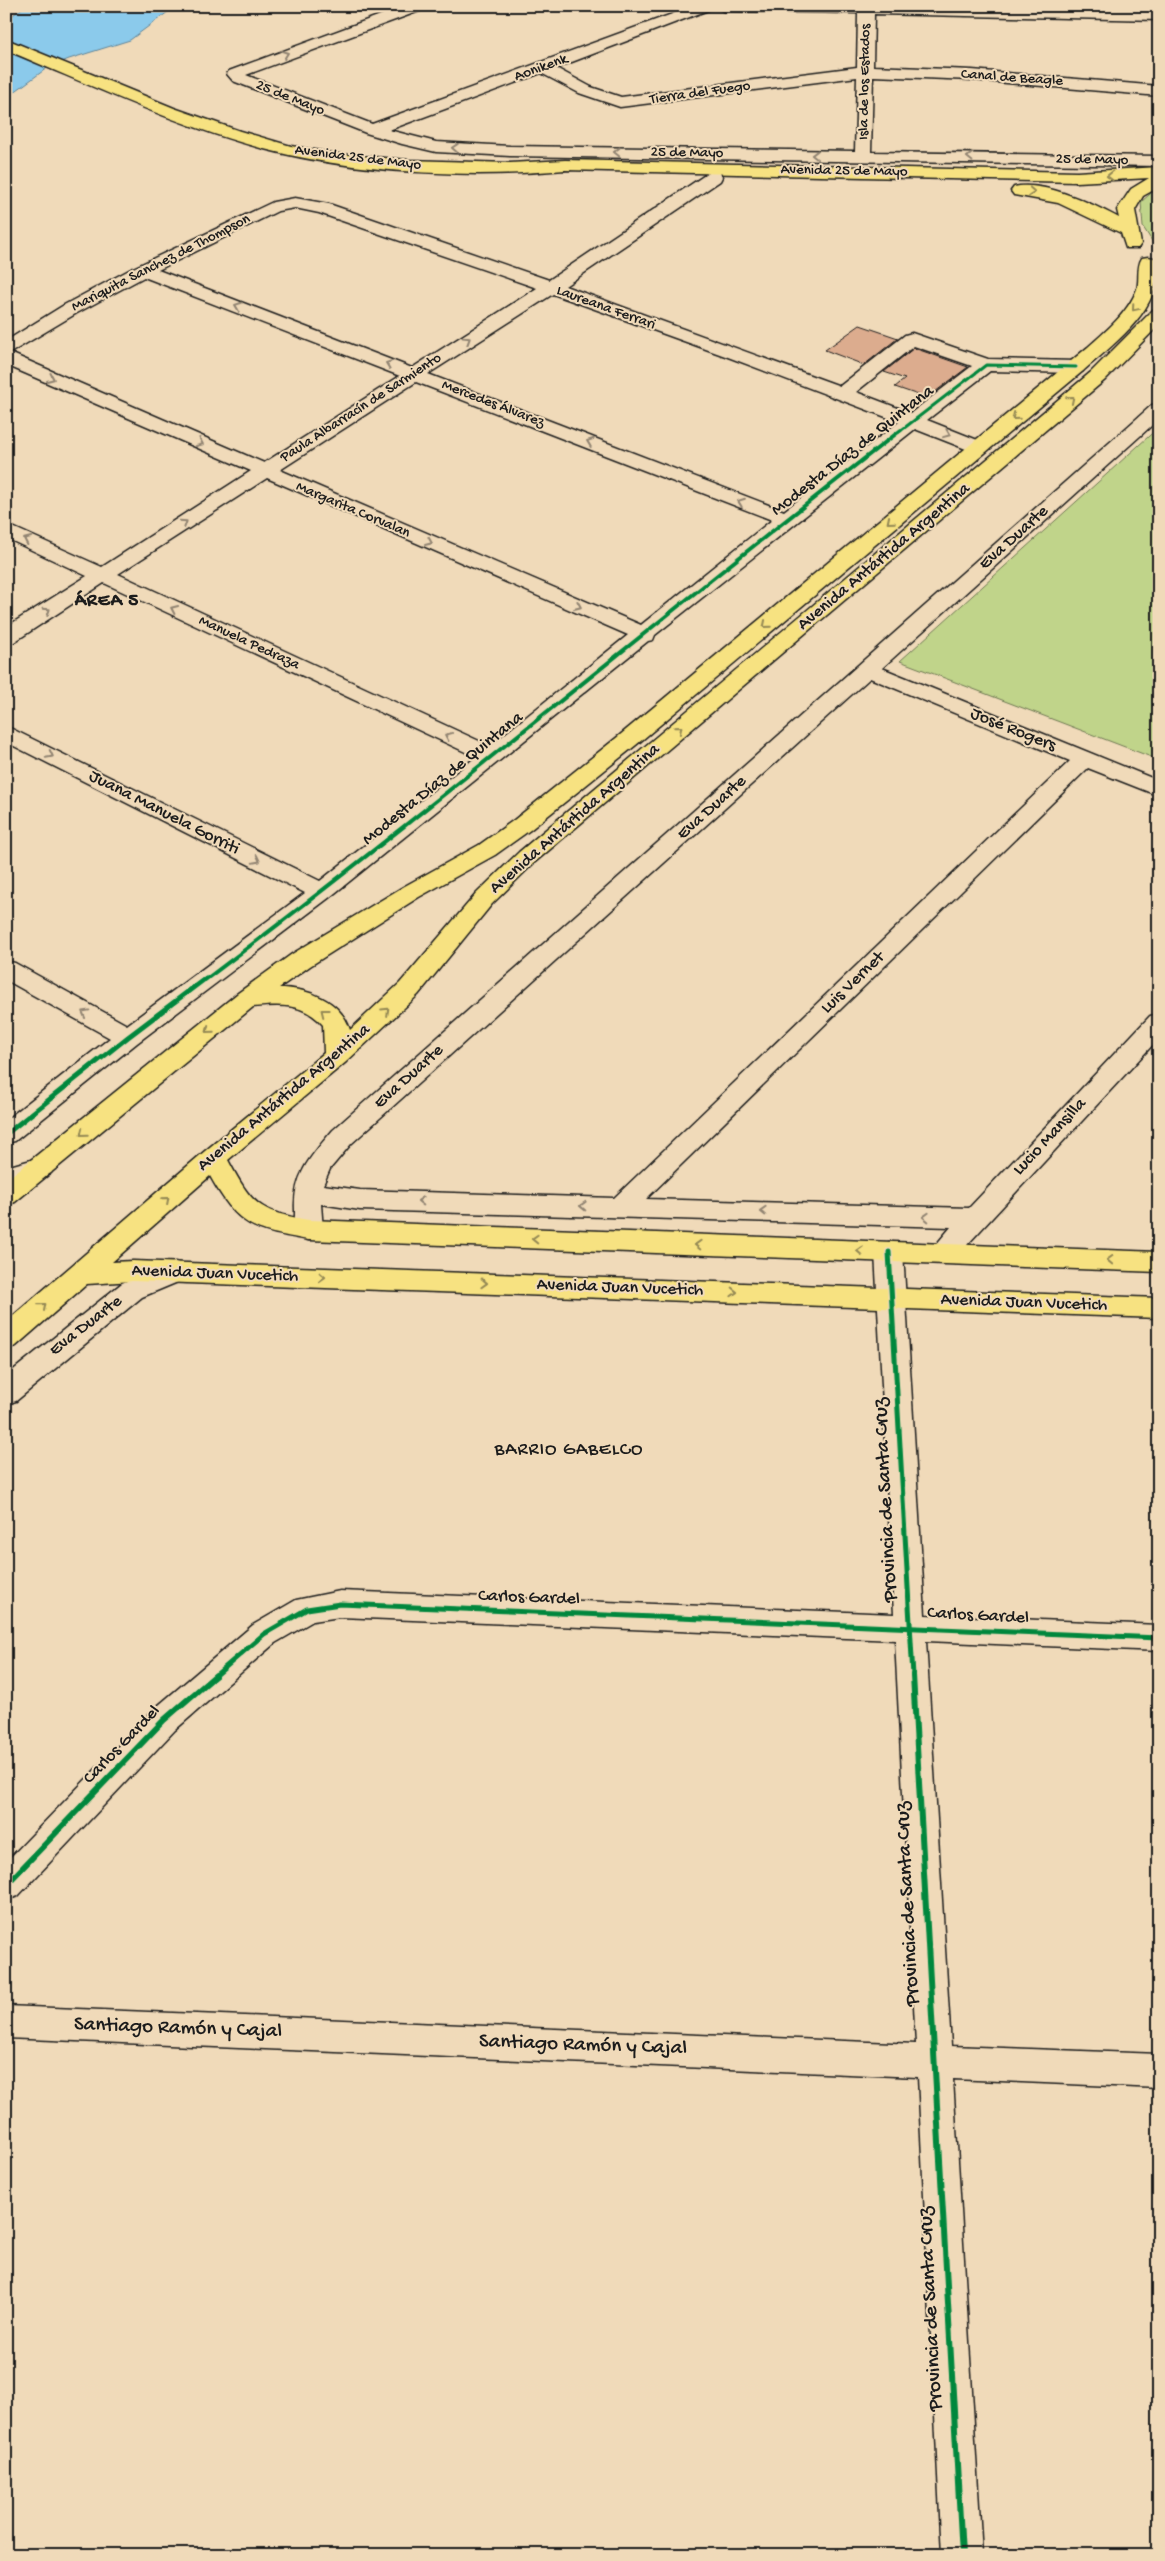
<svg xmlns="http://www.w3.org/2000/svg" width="1165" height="2561" font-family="'Gochi Hand',sans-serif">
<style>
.green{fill:#c0d48a;stroke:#6e7853}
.water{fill:#8bcaeb;stroke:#5f8498}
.building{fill:#dcac8e;stroke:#1c1c1c}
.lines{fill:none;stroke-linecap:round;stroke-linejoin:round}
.minor-casing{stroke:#1c1c1c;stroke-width:3}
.major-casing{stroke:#1c1c1c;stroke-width:3}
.minor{fill:#f0dab9;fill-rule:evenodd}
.major{fill:#f7e281;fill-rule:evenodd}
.cycleway-far3-casing{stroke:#f0dab9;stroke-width:5}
.cycleway-far2-casing{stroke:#f0dab9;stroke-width:6}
.cycleway-far1-casing{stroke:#f0dab9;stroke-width:8}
.cycleway-casing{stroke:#f0dab9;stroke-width:9}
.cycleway-far3{stroke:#00873e;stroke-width:3}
.cycleway-far2{stroke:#00873e;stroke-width:4}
.cycleway-far1{stroke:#00873e;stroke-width:5}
.cycleway{stroke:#00873e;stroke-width:6}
.oneway{stroke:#918472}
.oneway2{stroke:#948954}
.labels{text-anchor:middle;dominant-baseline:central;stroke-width:4;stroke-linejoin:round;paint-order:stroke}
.far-street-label{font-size:15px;fill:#1c1c1c;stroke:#f0dab9}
.street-label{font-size:18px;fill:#1c1c1c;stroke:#f0dab9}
.far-district-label{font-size:19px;font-weight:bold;letter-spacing:1px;fill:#1c1c1c;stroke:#f0dab9}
.neighbourhood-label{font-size:19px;letter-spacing:1px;fill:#1c1c1c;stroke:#f0dab9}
.near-street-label{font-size:21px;fill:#1c1c1c;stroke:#f0dab9}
</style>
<rect width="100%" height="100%" fill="#f0dab9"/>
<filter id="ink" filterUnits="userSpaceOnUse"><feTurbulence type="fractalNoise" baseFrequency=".02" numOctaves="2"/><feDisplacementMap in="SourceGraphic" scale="10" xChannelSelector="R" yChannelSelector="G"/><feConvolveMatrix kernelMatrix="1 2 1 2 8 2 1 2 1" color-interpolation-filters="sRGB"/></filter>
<g filter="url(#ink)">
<g class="green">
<polygon points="1159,186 1159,252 1143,227 1141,202"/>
<polygon points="1159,427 1159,760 900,661"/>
</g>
<polygon class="water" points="25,6 176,6 130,40 69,59 47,68 6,98 6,20"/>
<g class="building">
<polygon points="860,325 898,338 864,365 825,350"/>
<polygon points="914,348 968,367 927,398 895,387 905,379 884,372"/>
</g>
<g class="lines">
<g class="minor-casing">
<g id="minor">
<path d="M 405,6 L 427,6 L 425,9 L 246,75 L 372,124 L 694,6 L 958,6 L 1159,10 L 1159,20 L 874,14 L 873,66 L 972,70 L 1159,86 L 1159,96 L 972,80 L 873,76 L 871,152 L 1159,156 L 1159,166 L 510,156 L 436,152 L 402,144 L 366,133 L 233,81 L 227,74 L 229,71 ZM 716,7 L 723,11 L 858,13 L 857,67 L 621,97 L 591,87 L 556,68 ZM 541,73 L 579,93 L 620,107 L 857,77 L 855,151 L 510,146 L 436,142 L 389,130 Z"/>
<path d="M 714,172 L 720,173 L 722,177 L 720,181 L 565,286 L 840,386 L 905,335 L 912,333 L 988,359 L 1076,361 L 1083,363 L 1085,367 L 1083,371 L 1076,373 L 990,371 L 927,420 L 985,443 L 988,447 L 985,451 L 971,451 L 915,429 L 655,635 L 653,640 L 648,641 L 330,897 L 137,1043 L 15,1141 L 6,1143 L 6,1120 L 110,1038 L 6,980 L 6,961 L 15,963 L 127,1025 L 305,893 L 6,742 L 6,726 L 320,881 L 476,757 L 104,583 L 14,642 L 6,643 L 6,627 L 87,576 L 6,538 L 6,524 L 102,567 L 251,471 L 6,365 L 6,341 L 64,305 L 131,269 L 273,202 L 295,198 L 329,204 L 549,280 L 708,173 ZM 295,208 L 319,213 L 537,288 L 412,368 L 158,270 L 278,211 ZM 144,277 L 400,376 L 264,463 L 10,353 L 77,313 ZM 553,294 L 728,357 L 899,422 L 784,511 L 428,374 ZM 914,346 L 972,366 L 911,413 L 856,392 ZM 416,382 L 772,520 L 641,625 L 280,470 ZM 267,478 L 628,635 L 490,746 L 118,574 Z"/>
<path d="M 1159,403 L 1159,419 L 882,668 L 1159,781 L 1159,796 L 1088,768 L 646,1199 L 969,1208 L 1150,1016 L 1159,1014 L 1159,1038 L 953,1260 L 943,1263 L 933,1260 L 929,1253 L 951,1227 L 360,1210 L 321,1204 L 323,1230 L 319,1237 L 309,1240 L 299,1237 C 294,1228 295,1220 295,1210 C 293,1175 311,1156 333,1130 L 1152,405 ZM 870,678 L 1070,761 L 614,1198 L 360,1190 L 323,1185 L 330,1169 L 351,1144 Z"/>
<polygon points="42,1157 51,1159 55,1166 51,1173 6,1186 6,1167"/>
<polygon points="889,1242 899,1245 903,1252 925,1615 1159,1625 1159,1651 926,1641 951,2046 1159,2054 1159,2088 953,2079 982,2555 942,2555 918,2077 6,2038 6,2006 916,2044 895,1640 340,1617 313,1621 275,1643 175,1730 18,1896 6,1900 6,1862 153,1710 253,1625 296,1600 340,1591 894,1614 875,1252 879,1245"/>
<polygon points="175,1262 185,1265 189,1272 185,1279 142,1297 16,1401 6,1404 6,1376 122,1283"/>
</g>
</g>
<g class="major-casing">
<g id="major">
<path d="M 6,39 L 174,108 L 240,131 L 291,146 L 337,154 L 408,160 L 510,163 L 565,160 L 1077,172 L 1159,167 L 1159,187 L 1143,196 L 1135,210 L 1141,244 L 1138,248 L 1126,248 L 1121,233 L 1058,203 L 1014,195 L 1011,191 L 1014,187 C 1044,180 1093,204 1119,218 L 1117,210 L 1131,189 L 1149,178 L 1077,182 L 565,170 C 470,179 356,173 264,149 C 175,125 91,85 6,50 Z"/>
<path d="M 1148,257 L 1154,258 C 1158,263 1157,267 1157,273 C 1156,314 1111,346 1083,371 L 636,745 L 530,830 L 495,855 L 419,897 L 310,966 L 279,988 C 307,988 341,1000 350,1030 L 400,983 L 476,894 L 519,852 L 1091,372 L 1153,310 L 1159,309 L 1159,325 L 1105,380 L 535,862 L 492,904 L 418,995 L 346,1062 L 228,1160 C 252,1205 259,1212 309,1220 L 1159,1252 L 1159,1272 L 309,1240 C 253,1230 239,1228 210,1176 L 112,1262 L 133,1261 L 1159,1298 L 1159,1318 L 133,1281 L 87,1284 L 16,1346 L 6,1349 L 6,1322 L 205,1151 L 324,1053 L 323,1025 C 304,1003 281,1004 253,1007 L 15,1202 L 6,1205 L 6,1180 L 238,993 L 292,954 L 403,887 L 479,845 L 514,820 L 620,735 L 1088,347 C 1106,331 1128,313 1137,289 C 1140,279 1136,267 1142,258 Z"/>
</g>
</g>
<use href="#minor" class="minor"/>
<use href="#major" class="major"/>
<g class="cycleway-far3-casing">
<polyline id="cycleway-far3" points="899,432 986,365 1076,367"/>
</g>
<g class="cycleway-far2-casing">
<path id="cycleway-far2" d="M 205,980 C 441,803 667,611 901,430"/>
</g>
<g class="cycleway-far1-casing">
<g id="cycleway-far1">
<polyline points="6,1134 128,1037 206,978"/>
<polyline points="889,1252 913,1676"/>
<polyline points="215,1676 264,1634 307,1609 340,1604 1159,1638"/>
</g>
</g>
<g class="cycleway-casing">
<g id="cycleway">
<polyline points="913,1675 962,2555"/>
<polyline points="6,1885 164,1720 216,1675"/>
</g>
</g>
<use href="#cycleway-far3" class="cycleway-far3"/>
<use href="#cycleway-far2" class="cycleway-far2"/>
<use href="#cycleway-far1" class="cycleway-far1"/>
<use href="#cycleway" class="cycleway"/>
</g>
<defs><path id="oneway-chevron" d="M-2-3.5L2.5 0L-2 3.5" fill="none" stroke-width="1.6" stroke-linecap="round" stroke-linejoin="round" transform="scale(1.25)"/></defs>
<g class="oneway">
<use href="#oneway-chevron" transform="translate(285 54) rotate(-20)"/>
<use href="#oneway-chevron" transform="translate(455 148) rotate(-176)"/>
<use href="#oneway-chevron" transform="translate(617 152) rotate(-179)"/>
<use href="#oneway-chevron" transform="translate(815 155) rotate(-179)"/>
<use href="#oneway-chevron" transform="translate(970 157) rotate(-179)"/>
<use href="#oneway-chevron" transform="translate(238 306) rotate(-159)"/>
<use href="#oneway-chevron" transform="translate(467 340) rotate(-32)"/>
<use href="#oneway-chevron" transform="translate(389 364) rotate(-159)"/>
<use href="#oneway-chevron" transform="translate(51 378) rotate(24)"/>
<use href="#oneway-chevron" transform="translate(947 434) rotate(22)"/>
<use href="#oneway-chevron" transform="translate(590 442) rotate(-159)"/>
<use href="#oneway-chevron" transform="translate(200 443) rotate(24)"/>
<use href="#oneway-chevron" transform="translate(741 502) rotate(-159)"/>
<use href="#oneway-chevron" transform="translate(184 523) rotate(-33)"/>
<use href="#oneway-chevron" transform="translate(27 540) rotate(-155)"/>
<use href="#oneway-chevron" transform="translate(429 542) rotate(23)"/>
<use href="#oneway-chevron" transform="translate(578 606) rotate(23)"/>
<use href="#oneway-chevron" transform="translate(174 609) rotate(-155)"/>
<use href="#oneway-chevron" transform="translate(47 611) rotate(-33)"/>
<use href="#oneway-chevron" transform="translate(448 736) rotate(-155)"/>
<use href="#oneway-chevron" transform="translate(50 755) rotate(27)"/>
<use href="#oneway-chevron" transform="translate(257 860) rotate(27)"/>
<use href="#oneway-chevron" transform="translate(85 1013) rotate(-151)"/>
<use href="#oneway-chevron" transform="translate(421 1201) rotate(-178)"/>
<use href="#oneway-chevron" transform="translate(583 1206) rotate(-178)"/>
<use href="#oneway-chevron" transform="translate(763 1211) rotate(-178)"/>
<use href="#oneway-chevron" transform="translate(926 1217) rotate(-178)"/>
</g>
<g class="oneway2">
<use href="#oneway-chevron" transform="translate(1110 176) rotate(178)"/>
<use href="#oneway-chevron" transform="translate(1032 192) rotate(5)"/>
<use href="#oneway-chevron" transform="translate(1135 308) rotate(130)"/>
<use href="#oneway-chevron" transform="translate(1071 399) rotate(-40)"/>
<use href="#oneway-chevron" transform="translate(1015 417) rotate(141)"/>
<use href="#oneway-chevron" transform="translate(890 521) rotate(140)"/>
<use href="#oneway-chevron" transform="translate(766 625) rotate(140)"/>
<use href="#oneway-chevron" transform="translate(679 729) rotate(-40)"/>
<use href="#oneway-chevron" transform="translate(386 1011) rotate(-43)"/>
<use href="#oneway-chevron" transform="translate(324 1012) rotate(-142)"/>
<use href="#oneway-chevron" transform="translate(209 1030) rotate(141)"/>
<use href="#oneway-chevron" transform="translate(83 1133) rotate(141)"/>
<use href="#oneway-chevron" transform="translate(166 1200) rotate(-41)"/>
<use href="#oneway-chevron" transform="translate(535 1239) rotate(-178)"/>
<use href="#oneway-chevron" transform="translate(698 1245) rotate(-178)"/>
<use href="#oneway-chevron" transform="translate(860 1251) rotate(-178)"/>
<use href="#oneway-chevron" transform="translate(1110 1260) rotate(-178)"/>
<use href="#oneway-chevron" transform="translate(322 1277) rotate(2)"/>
<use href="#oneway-chevron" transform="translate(484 1283) rotate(2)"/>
<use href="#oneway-chevron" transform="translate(734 1292) rotate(2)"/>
<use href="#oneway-chevron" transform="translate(43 1306) rotate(-41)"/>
</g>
</g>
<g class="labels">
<g class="far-street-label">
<text transform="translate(541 68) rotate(-20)">Aonikenk</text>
<text transform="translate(1012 78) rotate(4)">Canal de Beagle</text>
<text transform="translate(865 82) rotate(-89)">Isla de los Estados</text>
<text transform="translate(700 93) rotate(-8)">Tierra del Fuego</text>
<text transform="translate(290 98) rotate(22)">25 de Mayo</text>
<text transform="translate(687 153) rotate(1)">25 de Mayo</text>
<text transform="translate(358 158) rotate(7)">Avenida 25 de Mayo</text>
<text transform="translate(1092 160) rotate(1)">25 de Mayo</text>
<text transform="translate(844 171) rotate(1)">Avenida 25 de Mayo</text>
<text transform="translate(161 263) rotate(-27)">Mariquita Sanchez de Thompson</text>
<text transform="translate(606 308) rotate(20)">Laureana Ferrari</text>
<text transform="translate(493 404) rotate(21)">Mercedes Álvarez</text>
<text transform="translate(361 408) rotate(-33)">Paula Albarracín de Sarmiento</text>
<text transform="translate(353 510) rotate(23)">Margarita Corvalan</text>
<text transform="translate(249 643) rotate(25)">Manuela Pedraza</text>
</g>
<g class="street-label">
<text transform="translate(853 451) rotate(-38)">Modesta Díaz de Quintana</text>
<text transform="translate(1014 538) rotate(-42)">Eva Duarte</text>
<text transform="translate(884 557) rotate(-40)">Avenida Antártida Argentina</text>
<text transform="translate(1013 730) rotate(22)">José Rogers</text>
<text transform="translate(443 779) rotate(-39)">Modesta Díaz de Quintana</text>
<text transform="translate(712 808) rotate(-42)">Eva Duarte</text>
<text transform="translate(164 813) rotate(27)">Juana Manuela Gorriti</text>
<text transform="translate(575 819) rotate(-41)">Avenida Antártida Argentina</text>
<text transform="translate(853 983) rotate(-44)">Luis Vernet</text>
<text transform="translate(409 1077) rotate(-42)">Eva Duarte</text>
<text transform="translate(284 1098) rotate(-40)">Avenida Antártida Argentina</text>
<text transform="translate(1050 1137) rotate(-47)">Lucio Mansilla</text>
<text transform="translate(215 1274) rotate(2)">Avenida Juan Vucetich</text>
<text transform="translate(620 1288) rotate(2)">Avenida Juan Vucetich</text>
<text transform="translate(1024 1303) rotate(2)">Avenida Juan Vucetich</text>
<text transform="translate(86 1326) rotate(-38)">Eva Duarte</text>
<text transform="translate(529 1598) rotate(2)">Carlos Gardel</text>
<text transform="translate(978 1616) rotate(3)">Carlos Gardel</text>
<text transform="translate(122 1745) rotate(-46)">Carlos Gardel</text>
</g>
<g class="far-district-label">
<text x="107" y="601">ÁREA 5</text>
</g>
<g class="neighbourhood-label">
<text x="569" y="1450">BARRIO GABELCO</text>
</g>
<g class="near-street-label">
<text transform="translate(887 1500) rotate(-93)">Provincia de Santa Cruz</text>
<text transform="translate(909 1904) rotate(-93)">Provincia de Santa Cruz</text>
<text transform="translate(178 2029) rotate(2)">Santiago Ramón y Cajal</text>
<text transform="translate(583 2046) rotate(2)">Santiago Ramón y Cajal</text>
<text transform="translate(932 2309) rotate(-93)">Provincia de Santa Cruz</text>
</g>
</g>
<rect width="1165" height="2561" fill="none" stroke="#f0dab9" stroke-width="25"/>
<rect x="12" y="12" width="1140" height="2536" fill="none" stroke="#1c1c1c" stroke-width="2" filter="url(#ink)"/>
</svg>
